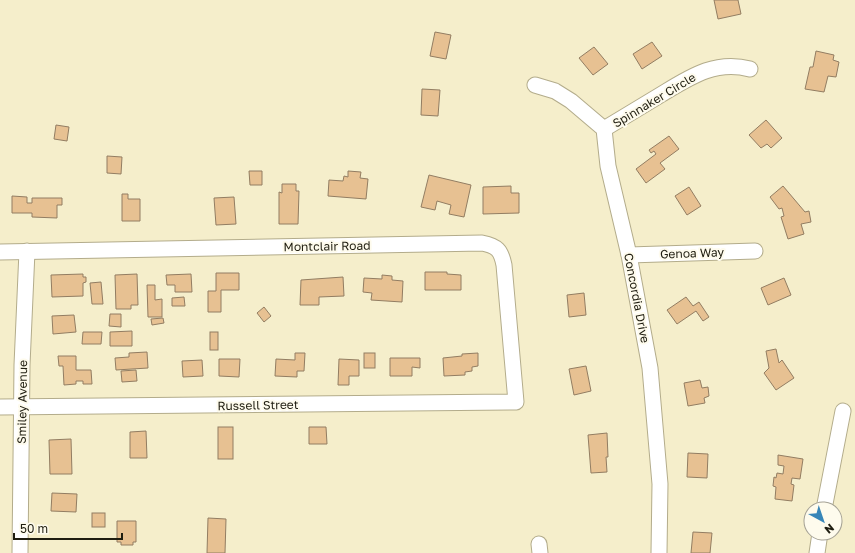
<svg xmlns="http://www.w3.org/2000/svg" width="855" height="553" font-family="'Golos Text',sans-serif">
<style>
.building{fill:#e7c192;stroke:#927d62}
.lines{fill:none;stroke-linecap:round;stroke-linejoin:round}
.minor-casing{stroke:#b3ac8b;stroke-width:17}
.minor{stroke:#fff;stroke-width:15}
.labels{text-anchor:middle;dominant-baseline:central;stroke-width:4;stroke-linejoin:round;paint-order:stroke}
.street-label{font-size:12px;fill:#1f1d10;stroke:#fefbed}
</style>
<rect width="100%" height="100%" fill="#f5eecb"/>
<g class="building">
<polygon points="714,0 738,0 741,14 718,19"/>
<polygon points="435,32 451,35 446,59 430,56"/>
<polygon points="652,42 662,56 642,69 633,54"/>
<polygon points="594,47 608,64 593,75 579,58"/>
<polygon points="816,51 834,55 833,60 839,62 836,77 828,76 824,92 805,89 810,67 813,67"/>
<polygon points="422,89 440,90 438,116 421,115"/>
<polygon points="766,120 782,138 771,148 767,144 761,148 749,135"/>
<polygon points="56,125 69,127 67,141 54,139"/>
<polygon points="669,136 679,149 660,163 665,169 646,183 636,169 656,154 654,151 651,153 649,150"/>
<polygon points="107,156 122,157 121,174 107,173"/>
<polygon points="249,171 262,171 262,185 250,185"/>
<polygon points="348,171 361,172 360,178 368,179 366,199 328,196 329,180 343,181 344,176 348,177"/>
<polygon points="429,175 471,185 464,217 449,214 451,205 437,201 435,210 421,207"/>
<polygon points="282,184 296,184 296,191 299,191 298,224 279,224 279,192 282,193"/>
<polygon points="511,186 511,193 519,193 519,213 483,214 483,187"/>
<polygon points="783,186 805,212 809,211 811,222 801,224 804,234 788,239 781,217 784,216 782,208 779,209 770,197"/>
<polygon points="689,187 701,206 687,215 675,196"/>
<polygon points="122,194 128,194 128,199 140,199 140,221 122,221"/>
<polygon points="12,196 27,197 27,203 32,203 32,198 62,198 62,205 57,205 57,218 32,217 32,213 12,213"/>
<polygon points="234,197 236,224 216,225 214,198"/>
<polygon points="425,272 447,272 447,274 461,275 461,290 425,290"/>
<polygon points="216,273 239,273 239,290 221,290 221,312 208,312 208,291 216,291"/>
<polygon points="83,274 83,277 86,277 86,282 83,283 83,296 52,297 51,275"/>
<polygon points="137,274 138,305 131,305 131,309 116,309 115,275"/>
<polygon points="191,274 192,292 175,292 175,285 167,285 166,275"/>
<polygon points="382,275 392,276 392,280 403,281 402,302 371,300 372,293 363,292 364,278 382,279"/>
<polygon points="343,277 344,296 319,297 319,305 300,305 301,280"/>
<polygon points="784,278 791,295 768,305 761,288"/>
<polygon points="101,282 103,304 92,304 90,283"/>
<polygon points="147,285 155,285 155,300 162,299 162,317 148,317"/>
<polygon points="584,293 586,315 569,317 567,295"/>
<polygon points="184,297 185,306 172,306 172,298"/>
<polygon points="686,297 693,306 699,302 709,317 703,321 696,311 677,324 667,310"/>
<polygon points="264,307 271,316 264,322 257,313"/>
<polygon points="110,314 121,314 121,327 109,326"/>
<polygon points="74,315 76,332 53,334 52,316"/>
<polygon points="163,318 164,323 152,325 151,319"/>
<polygon points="132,331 132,346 110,346 110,332"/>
<polygon points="83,332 102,332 101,344 82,344"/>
<rect x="210" y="332" width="8" height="18"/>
<polygon points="776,349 779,363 782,360 794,378 776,390 764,373 769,368 766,351"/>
<polygon points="147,352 148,368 116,370 115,358 129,357 129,353"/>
<polygon points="295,353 305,353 304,371 297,371 297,377 275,376 276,359 295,360"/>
<rect x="364" y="353" width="11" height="15"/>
<polygon points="478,353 478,366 472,367 472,371 465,372 465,375 444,376 443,358 462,356 462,354"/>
<polygon points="58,356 76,356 76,370 91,370 92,384 83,384 83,381 76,381 76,384 64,385 63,366 59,366"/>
<polygon points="390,358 420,358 420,368 412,367 412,376 390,376"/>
<polygon points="219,359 240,359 239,377 219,376"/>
<polygon points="339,359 359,360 359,376 349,376 349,385 338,385"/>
<polygon points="202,360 203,376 183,377 182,361"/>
<polygon points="586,366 591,391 574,395 569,369"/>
<polygon points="136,370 137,381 122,382 121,371"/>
<polygon points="700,380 702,388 708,387 709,396 704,398 705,403 688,406 684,383"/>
<rect x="218" y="427" width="15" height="32"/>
<polygon points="309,427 326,427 327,444 309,444"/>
<polygon points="146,431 147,458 130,458 130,432"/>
<polygon points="607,433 608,457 606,457 607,472 591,473 588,435"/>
<polygon points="71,439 72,474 50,474 49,440"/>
<polygon points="688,453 708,454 707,478 687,477"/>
<polygon points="778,455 803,459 800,479 792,478 791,484 794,485 792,501 775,499 776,487 773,486 774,477 776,478 777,473 783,474 784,466 778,465"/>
<polygon points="52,493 77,494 76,512 51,511"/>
<rect x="92" y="513" width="13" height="14"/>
<polygon points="208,518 226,519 225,553 207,553"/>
<polygon points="117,521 136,521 136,542 133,542 133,545 121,545 121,542 117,542"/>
<polygon points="693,532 712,533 710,553 691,553"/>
</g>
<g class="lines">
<g class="minor-casing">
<g id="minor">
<polyline points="535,85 555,91 571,101 604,129 608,166 629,255 650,368 660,484 659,553"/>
<path d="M 604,129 C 622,118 639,108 657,97 C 687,79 714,59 750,69"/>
<path d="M 0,252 L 482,243 C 497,246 501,250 504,265 L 516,402 L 0,407"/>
<polyline points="629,255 755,251"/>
<polyline points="824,509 843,411"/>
<polyline points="539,544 540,553"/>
<polyline points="20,553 22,365 27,251"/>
<polyline points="817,553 820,533"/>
</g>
</g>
<use href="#minor" class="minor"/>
</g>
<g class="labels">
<g class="street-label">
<text transform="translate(654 100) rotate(-31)">Spinnaker Circle</text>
<text transform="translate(327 246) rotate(-1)">Montclair Road</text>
<text transform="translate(692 253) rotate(-2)">Genoa Way</text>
<text transform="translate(637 298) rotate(79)">Concordia Drive</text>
<text transform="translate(22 402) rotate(-89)">Smiley Avenue</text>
<text transform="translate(258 405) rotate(-1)">Russell Street</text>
</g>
</g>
<g transform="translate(823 521) rotate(140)"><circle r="19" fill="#fefbed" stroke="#a5a295"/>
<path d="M0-3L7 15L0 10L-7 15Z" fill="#3886b8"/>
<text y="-6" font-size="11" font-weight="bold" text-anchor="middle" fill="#1f1d10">N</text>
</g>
<path d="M14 533v6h108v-6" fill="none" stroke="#1f1d10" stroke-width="2"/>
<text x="20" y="533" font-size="12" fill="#1f1d10" stroke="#fefbed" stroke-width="3" paint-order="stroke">50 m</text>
</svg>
